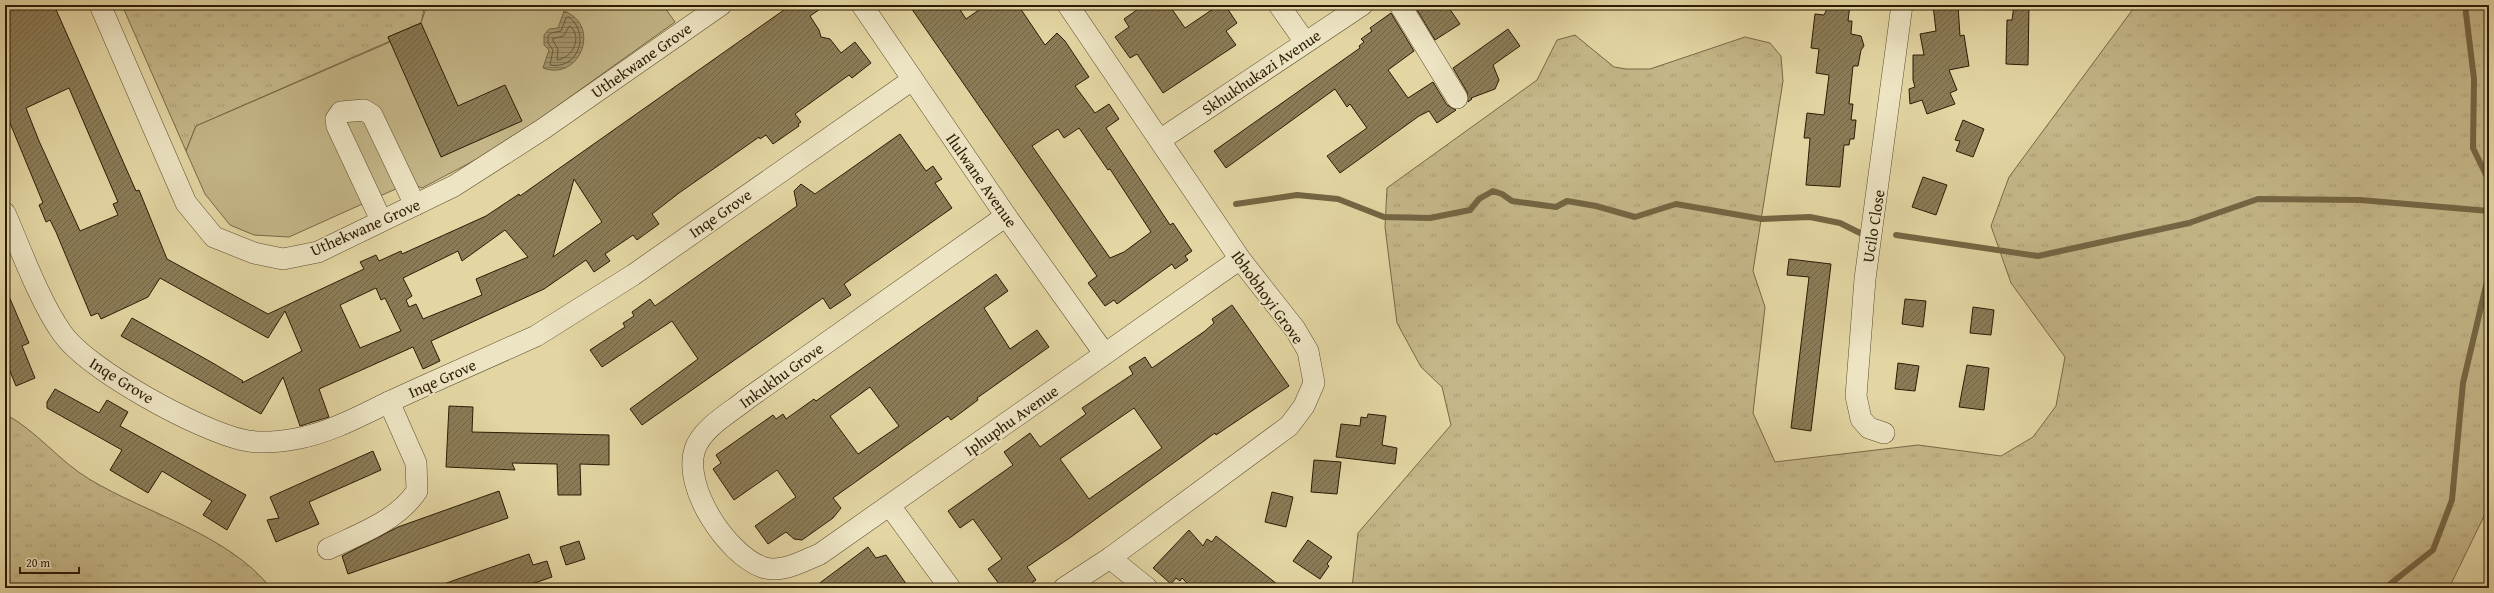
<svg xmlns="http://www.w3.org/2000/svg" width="2494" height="593" font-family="'Gentium Book Plus',serif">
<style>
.grass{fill:url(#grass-tufts);stroke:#786846}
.pitch{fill:#c4b688;stroke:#786846}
.water{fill:url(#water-rules);stroke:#756543}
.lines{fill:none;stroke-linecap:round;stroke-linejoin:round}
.shore{stroke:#685839;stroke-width:1}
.stream{stroke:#756543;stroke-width:6}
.building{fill:url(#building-hatch);stroke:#2c1b05;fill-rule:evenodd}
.minor-casing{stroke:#5a4a2c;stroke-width:22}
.minor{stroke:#ede4c3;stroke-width:21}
.labels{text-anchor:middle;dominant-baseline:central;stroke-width:3.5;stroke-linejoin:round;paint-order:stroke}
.street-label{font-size:16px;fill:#2c1b05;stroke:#ede4c3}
</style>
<defs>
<pattern id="grass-tufts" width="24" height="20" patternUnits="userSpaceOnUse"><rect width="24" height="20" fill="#c4b688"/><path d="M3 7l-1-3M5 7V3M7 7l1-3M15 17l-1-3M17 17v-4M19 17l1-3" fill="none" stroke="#a99c74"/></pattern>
<pattern id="water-rules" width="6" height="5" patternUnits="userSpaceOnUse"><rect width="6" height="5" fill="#a5966d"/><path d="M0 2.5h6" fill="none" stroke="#877a58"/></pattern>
<pattern id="building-hatch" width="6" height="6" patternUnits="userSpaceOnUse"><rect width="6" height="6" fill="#8b7c57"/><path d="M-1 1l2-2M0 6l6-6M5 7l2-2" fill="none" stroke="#726546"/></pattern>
</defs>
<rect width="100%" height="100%" fill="#e3d6a3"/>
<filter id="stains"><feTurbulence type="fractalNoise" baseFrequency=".005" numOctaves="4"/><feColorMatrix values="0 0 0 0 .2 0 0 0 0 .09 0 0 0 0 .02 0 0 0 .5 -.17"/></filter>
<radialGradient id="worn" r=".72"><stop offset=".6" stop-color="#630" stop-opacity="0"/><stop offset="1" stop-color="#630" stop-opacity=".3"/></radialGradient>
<g class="grass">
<polygon points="122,5 425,5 421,23 389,37 390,41 196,126 186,151"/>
<polygon points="2136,5 2489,5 2489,506 2449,588 1352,588 1358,533 1451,425 1442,387 1421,367 1397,323 1385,227 1387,188 1537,80 1557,40 1575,35 1614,67 1626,69 1650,69 1745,37 1770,43 1781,56 1783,81 1753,271 1765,307 1753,413 1775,462 1918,445 2001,456 2033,437 2056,406 2065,357 2011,283 1991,226 2009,177"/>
<path d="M 5,414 C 37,431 59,461 89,479 C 149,515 226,533 271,588 L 5,588 Z"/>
</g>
<polygon class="pitch" points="427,5 663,5 675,22 514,137 479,158 422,188 409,183 289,237 254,235 230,225 205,194 186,151 196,126 390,42 388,37 421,23"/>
<path class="water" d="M 564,11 C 602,25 580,82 543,68 L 549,50 L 544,45 L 544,35 L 549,29 L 558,28 Z"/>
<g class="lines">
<g class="shore">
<path d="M 569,17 C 591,34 578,70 550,65 L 553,50 L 548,43 L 548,36 L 551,33 L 561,31 L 566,18 Z"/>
<path d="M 570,26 C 583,37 573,58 557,60 L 558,49 L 552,39 L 563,36 Z"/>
</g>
<g class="stream">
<polyline points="2465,5 2474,79 2473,148 2489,181"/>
<polyline points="1236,204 1297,195 1338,199 1384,217 1430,218 1470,210 1479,199 1493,191 1502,194 1512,201 1556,207 1567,201 1596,206 1635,217 1676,204 1762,219 1810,217 1840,223 1860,233"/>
<polyline points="1896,235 2038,256 2189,223 2258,199 2360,200 2489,211"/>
<polyline points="2385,588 2433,550 2452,500 2463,383 2489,273"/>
</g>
</g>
<g class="building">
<path d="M 13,5 L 54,5 L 136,191 L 139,190 L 167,259 L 268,314 L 364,269 L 360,262 L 376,255 L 379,261 L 401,251 L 402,254 L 486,216 L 519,194 L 520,196 L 791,5 L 826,5 L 810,16 L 819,30 L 821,37 L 830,39 L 841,53 L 855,42 L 871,63 L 852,78 L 849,75 L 795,114 L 801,122 L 798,124 L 799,126 L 773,144 L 766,135 L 760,139 L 759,137 L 679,193 L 652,214 L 659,224 L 637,240 L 633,235 L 605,254 L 610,261 L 594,272 L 586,260 L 544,289 L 431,341 L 440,361 L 423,369 L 413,347 L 319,389 L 329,417 L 300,426 L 283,377 L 261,414 L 121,336 L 132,318 L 211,362 L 243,381 L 242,383 L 302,351 L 285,311 L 268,338 L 160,278 L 148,297 L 101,319 L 98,313 L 91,316 L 56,232 L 50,220 L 46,222 L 39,205 L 43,203 L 5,111 L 5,9 ZM 69,88 L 118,202 L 113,204 L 118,215 L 80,231 L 39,141 L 26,108 ZM 574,179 L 602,222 L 553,257 ZM 505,230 L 528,257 L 476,279 L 482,295 L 423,319 L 416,304 L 409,307 L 406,300 L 412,296 L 403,278 L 458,251 L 462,261 ZM 376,288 L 381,300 L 385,298 L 401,331 L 360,348 L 340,305 Z"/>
<path d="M 909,5 L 957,5 L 966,19 L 986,5 L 1018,5 L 1045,45 L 1057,33 L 1065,41 L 1089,77 L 1075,86 L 1095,113 L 1109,104 L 1119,119 L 1106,128 L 1170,225 L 1173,223 L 1192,251 L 1185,256 L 1188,260 L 1175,269 L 1172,264 L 1117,304 L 1114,300 L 1105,306 L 1088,283 L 1097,276 ZM 1079,128 L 1108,170 L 1110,169 L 1151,232 L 1124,252 L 1110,258 L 1032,146 L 1058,129 L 1064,138 Z"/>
<polygon points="1144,5 1169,5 1185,28 1219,5 1225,5 1237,23 1226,31 1236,45 1163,93 1137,54 1130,58 1115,37 1129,27 1124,19"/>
<polygon points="1414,5 1447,5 1460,24 1435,40"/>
<polygon points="1829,5 1850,5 1848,21 1852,21 1851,34 1861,36 1864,46 1861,50 1858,66 1853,66 1849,104 1853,104 1851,120 1856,120 1854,139 1850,139 1849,145 1844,145 1840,187 1806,185 1810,138 1804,138 1807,113 1824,115 1829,75 1816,73 1819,49 1811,48 1815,14 1824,15"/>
<polygon points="1933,5 1958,5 1960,36 1964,35 1969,66 1949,70 1957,90 1950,93 1955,104 1927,114 1922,100 1910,104 1909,89 1915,87 1913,80 1913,55 1924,55 1920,34 1936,31"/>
<polygon points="2014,5 2029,5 2028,65 2006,64 2007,20 2012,20"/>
<polygon points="1391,13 1414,51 1388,70 1408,98 1433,82 1447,105 1456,110 1437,123 1429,111 1419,116 1340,173 1327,156 1367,128 1350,104 1347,107 1335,89 1226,168 1214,151 1360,48 1359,46 1364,42 1361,39 1372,31 1370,28"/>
<polygon points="421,23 458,106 505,85 522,121 441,157 388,37"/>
<polygon points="1508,29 1520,46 1493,65 1499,80 1495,89 1471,98 1472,99 1468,102 1467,92 1453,68"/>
<polygon points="1963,120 1984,129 1973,157 1956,151 1960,141 1955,140"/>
<polygon points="900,134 926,171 933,166 942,179 935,183 952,208 844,284 851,295 830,309 823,298 642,425 630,409 698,359 672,321 602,367 590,350 625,327 623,323 634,316 632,312 650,299 655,306 797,206 794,191 801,184 815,194"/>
<polygon points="1923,177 1947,185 1936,215 1912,207"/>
<polygon points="1789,259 1831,264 1811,431 1791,428 1809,277 1787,275"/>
<path d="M 996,274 L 1008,291 L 984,308 L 1010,349 L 1037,330 L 1049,347 L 977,398 L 978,400 L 951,420 L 948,416 L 833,498 L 841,508 L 833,518 L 802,540 L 794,539 L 786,532 L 768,544 L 755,526 L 796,497 L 777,470 L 734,500 L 713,469 L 721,463 L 716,455 L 773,415 L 776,419 L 783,414 L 786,419 L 814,399 L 816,401 ZM 870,387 L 899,426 L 858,454 L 830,416 Z"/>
<polygon points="5,287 29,343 22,346 35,378 16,386 5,359"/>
<polygon points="1905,299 1926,301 1923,327 1902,324"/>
<path d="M 1232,305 L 1289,386 L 1216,435 L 1215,433 L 1071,537 L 1027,567 L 1036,580 L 1024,588 L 1002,588 L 988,569 L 1002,559 L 973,519 L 960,528 L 948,511 L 1013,465 L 1004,452 L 1030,433 L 1040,447 L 1086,414 L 1082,408 L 1133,374 L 1129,367 L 1145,357 L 1152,368 L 1205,331 L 1214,323 L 1212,319 ZM 1134,408 L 1162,448 L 1089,499 L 1060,459 Z"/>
<polygon points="1973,307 1994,310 1991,335 1970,333"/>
<polygon points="1898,363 1919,366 1915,391 1895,389"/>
<polygon points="1967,365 1989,368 1984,410 1959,407"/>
<polygon points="55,389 99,413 107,400 128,412 120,426 246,495 227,530 203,515 212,501 162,471 148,493 110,470 122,450 47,408 47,402"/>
<polygon points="449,406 473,407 472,432 609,435 609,465 580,464 581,495 558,495 557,464 512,463 515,470 446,467"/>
<polygon points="1368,414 1386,416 1382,445 1397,448 1395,464 1336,457 1341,424 1360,426 1361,417 1367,418"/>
<polygon points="373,451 381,470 309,502 319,524 276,542 267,520 279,518 270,497"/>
<polygon points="1314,460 1341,462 1337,494 1311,492"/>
<polygon points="499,491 508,518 348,574 342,556 398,527"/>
<polygon points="1272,492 1293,497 1286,527 1265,522"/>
<polygon points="1189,530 1203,546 1207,539 1212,542 1216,536 1282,588 1192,588 1182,578 1180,581 1176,578 1171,584 1153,568"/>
<polygon points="1308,540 1332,557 1327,564 1329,566 1320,579 1293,561"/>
<polygon points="579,541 585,559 566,565 560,547"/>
<polygon points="868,547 876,558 886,555 909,588 813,588"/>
<polygon points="529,554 533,565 547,561 552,577 520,588 439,588 438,586"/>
</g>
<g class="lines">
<g class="minor-casing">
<g id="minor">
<polyline points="100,5 186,203 214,237 254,253 283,259 318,252 454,186 543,129 721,5"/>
<polyline points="862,5 1006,216 1104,353"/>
<polyline points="1279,5 1305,42"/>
<polyline points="1400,5 1457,98"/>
<polyline points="1160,140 1362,5"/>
<path d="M 5,213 C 21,250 39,300 62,333 C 88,370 198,430 243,440 C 260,444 278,442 295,439 C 329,433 360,416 391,401 C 439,379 487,358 536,336 L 633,275 L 912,80"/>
<path d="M 1006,216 L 747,399 C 730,413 703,427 695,449 C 682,487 727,554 762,567 C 781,574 803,561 820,554 L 1240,259"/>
<polyline points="381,220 337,126 336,119 341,112 364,110 372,115 415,205"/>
<polyline points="1884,433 1869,428 1861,419 1856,396 1865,279 1902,5"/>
<polyline points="890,506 950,588"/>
<path d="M 328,549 C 359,534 397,521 417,491 L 416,463 L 389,402"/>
<polyline points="1110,558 1147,588"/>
<polyline points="1064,588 1110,558 1289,426 1304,406 1314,383 1308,351 1295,329 1240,259 1068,5"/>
</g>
</g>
<use href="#minor" class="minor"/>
</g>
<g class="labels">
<g class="street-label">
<text transform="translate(641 60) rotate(-35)">Uthekwane Grove</text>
<text transform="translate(1261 72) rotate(-34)">Skhukhukazi Avenue</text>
<text transform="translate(982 180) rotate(55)">Ilulwane Avenue</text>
<text transform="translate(720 213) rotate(-35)">Inqe Grove</text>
<text transform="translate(1873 226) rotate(-81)">Ucilo Close</text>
<text transform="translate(365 227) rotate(-24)">Uthekwane Grove</text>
<text transform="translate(1268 297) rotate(54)">Ibhobhoyi Grove</text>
<text transform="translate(781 375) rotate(-36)">Inkukhu Grove</text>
<text transform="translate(442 378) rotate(-24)">Inqe Grove</text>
<text transform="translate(122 380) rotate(32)">Inqe Grove</text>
<text transform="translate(1011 420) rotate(-35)">Iphuphu Avenue</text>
</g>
</g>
<rect width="2494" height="593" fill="none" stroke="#e3d6a3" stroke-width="20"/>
<rect x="6" y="6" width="2482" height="581" fill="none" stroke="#2c1b05" stroke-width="2"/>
<rect x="10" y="10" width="2474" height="573" fill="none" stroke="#2c1b05"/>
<path d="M20 567v6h59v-6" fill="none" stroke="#2c1b05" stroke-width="2"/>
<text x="26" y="567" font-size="12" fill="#2c1b05" stroke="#ede4c3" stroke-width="3" paint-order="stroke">20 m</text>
<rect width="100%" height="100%" filter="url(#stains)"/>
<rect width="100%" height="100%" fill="url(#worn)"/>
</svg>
